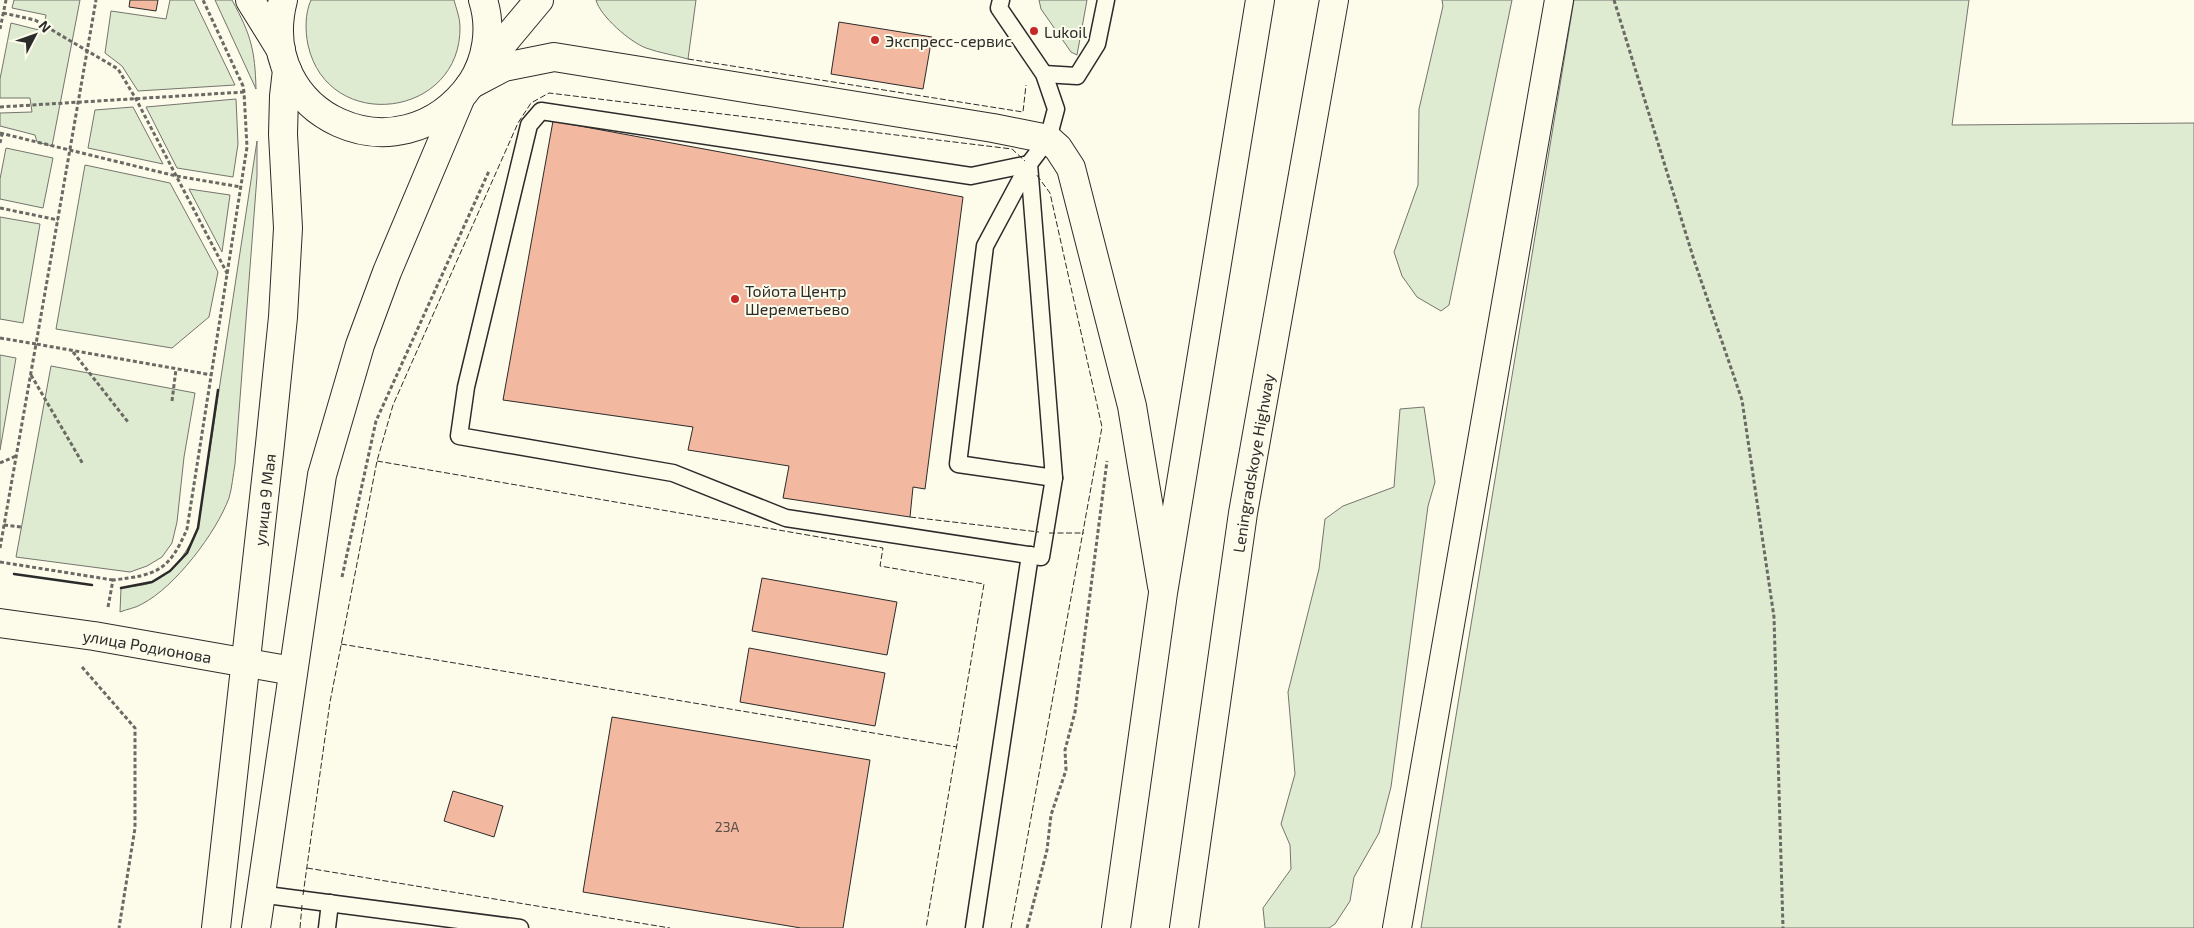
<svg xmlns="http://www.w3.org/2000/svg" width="2194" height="928" font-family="'Exo 2',sans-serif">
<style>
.green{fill:#deebd1;stroke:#74746e}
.building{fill:#f2b8a0;stroke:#2b2b2b}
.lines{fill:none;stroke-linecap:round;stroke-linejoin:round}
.service-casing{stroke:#2b2b2b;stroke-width:19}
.minor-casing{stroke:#2b2b2b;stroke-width:30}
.tertiary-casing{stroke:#2b2b2b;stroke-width:30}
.secondary-casing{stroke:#2b2b2b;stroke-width:30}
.trunk-casing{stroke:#2b2b2b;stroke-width:30}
.path{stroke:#6a6964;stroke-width:3;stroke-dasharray:4 2.5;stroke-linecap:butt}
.service{stroke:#fdfbea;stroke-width:16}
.minor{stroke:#fdfbea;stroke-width:28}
.tertiary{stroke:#fdfbea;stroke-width:28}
.secondary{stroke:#fdfbea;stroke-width:28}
.trunk{stroke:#fdfbea;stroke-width:28}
.fence{stroke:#2b2b2b;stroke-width:1;stroke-dasharray:6 2.5;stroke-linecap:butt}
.wall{stroke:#2b2b2b;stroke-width:2.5}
.poi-dot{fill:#c62828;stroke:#fdfbea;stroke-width:2}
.labels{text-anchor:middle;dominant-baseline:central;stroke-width:4;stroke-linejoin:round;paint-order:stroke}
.number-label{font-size:14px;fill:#5d4e48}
.poi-label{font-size:16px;fill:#2b2b2b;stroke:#fdfbea;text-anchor:start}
.street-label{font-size:16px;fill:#2b2b2b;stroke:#fdfbea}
</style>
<rect width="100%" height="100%" fill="#fdfbea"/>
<g class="green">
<polygon points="14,0 80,0 52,146 37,142 35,135 0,126 0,113 32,112 30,98 0,98 0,79 11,23 43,31 46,15 12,8"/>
<polygon points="170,0 194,0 235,85 138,91 122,66 105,53 111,11 166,19"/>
<path d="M 215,0 L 232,0 C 251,35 255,50 256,89 Z"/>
<path d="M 311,0 L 454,0 C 456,8 460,18 460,26 C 462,118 328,135 308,45 C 305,31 305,13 311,0 Z"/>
<path d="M 596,0 L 696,0 L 688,59 C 674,55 660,53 646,48 C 630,42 600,16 596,0 Z"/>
<polygon points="1039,0 1087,0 1077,55 1071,52 1041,9"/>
<polygon points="1442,0 1512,0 1449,305 1441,311 1417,297 1402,276 1394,252 1418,185 1419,109 1443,6"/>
<polygon points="1574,0 1969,0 1952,125 2194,123 2194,928 1421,928"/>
<polygon points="236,99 238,144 233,177 177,168 146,107"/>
<polygon points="133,107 163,164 88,148 95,110"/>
<path d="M 257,141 L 257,176 L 235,464 C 233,475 232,488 229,498 C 216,533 175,587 142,604 C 136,608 127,609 120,612 L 121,588 C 131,586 144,586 153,582 C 176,571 188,550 198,528 Z"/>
<polygon points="6,148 53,158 43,208 0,199 0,179"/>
<polygon points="85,165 170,183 218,272 209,317 172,348 56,329"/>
<polygon points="189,189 230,195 222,252"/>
<polygon points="0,217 40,224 23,323 0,319"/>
<polygon points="0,355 16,358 0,450"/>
<polygon points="51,366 195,393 184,457 177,522 172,543 162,557 147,566 130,572 16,557"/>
<polygon points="1424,407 1435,482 1428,506 1391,787 1379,833 1354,877 1350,901 1335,924 1329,928 1265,928 1263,908 1291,869 1290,845 1281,824 1295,774 1288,692 1319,569 1325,519 1343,506 1394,487 1400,409"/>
</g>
<g class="building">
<polygon points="130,0 158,0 156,11 129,7"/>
<polygon points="839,22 932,37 923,89 831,74"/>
<polygon points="553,121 963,197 925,489 913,487 910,517 783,498 789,466 688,450 693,427 503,400"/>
<polygon points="762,578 897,602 887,655 752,631"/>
<polygon points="749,648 885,673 875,726 740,702"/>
<polygon points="612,717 870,760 843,928 801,928 583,892"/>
<polygon points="453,791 503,806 494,837 444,821"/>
</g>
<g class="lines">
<g class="service-casing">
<g id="service">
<polyline points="1001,0 999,8 1044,74 1056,109 1048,139 1029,164 985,246 958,464 1054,478 1029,164"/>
<polyline points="1044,74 1077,76 1097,44 1106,0"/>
<polyline points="1029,164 971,176 541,111 529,125 466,387 459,436 673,473 786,518 1041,557 1054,478"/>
<polyline points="259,894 520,928"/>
<polyline points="327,928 330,903"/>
<polyline points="974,928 1030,555"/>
</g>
</g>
<g class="minor-casing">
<g id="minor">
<polyline points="250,0 281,50"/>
<polyline points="470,85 504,67 554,57 993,128 1048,139 1058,148 1071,168 1132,406 1162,586"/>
<polyline points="1397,928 1559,0"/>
</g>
</g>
<g class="tertiary-casing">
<g id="tertiary">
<path id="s1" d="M 0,623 L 94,636 L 293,671"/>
</g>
</g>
<g class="secondary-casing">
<g id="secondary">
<path d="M 283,0 C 253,116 400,183 471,84 C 487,60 492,28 483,0"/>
<polyline points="483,67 539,0"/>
<path id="s2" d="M 216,928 L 270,444 L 283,317 L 288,228 L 283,134 L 284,96 L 287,70"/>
<polyline points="256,928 322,475 360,345 387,272 460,99"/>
</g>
</g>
<g class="trunk-casing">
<g id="trunk">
<polyline points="1116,928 1163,593 1260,0"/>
<path id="s3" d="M 1184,928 L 1243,513 L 1334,0"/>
</g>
</g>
<g class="path">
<polyline points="1614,0 1694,260 1742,400 1774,617 1783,928"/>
<polyline points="3,13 35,20 118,69 136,99 228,275"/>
<polyline points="0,29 6,0"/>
<polyline points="0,107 244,92"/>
<polyline points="0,133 176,176 241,187"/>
<polyline points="0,143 2,134"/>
<polyline points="0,208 58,220"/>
<polyline points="0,338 36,344 96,0"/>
<polyline points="73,352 128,422"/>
<polyline points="31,375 83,464"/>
<polyline points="172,401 176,369"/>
<polyline points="0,463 16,456"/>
<polyline points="4,525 21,527"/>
<polyline points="0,548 36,344 212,375"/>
<polyline points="0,562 113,580"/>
<polyline points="342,577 376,421 489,171"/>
<path d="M 108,607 L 113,580 C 157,575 169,571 187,529 L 247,147 L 244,92 L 243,86 L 203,0"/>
<polyline points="82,667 135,728 135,828 119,928"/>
<polyline points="1027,928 1047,850 1051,815 1066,770 1065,750 1075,712 1107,461"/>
</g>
<use href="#service" class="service"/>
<use href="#minor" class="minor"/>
<use href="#tertiary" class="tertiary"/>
<use href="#secondary" class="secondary"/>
<use href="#trunk" class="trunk"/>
<g class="fence">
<polyline points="688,59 1023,112 1026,85"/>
<polyline points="377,461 883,548 880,566 984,584 926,928"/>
<polyline points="910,517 1039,532"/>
<polyline points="1049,533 1084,533"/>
<polyline points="341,644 957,747"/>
<polyline points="307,868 670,928"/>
<polyline points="303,895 330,702 377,461 393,405 518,123 531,103 549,93 1012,149 1025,161"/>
<polyline points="300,928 302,905"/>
<polyline points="1011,928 1102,427 1050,193 1036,174"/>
</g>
<g class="wall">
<polyline points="14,574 92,585"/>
<polyline points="121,588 152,582 170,571 187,553 198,528 218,390"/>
</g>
</g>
<g class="poi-dot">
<circle cx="1034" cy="31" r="5"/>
<circle cx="875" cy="40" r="5"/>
<circle cx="735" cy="299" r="5"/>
</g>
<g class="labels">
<g class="number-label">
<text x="727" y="826">23А</text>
</g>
<g class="poi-label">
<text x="1044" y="31">Lukoil</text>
<text x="885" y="40">Экспресс-сервис</text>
<text x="745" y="290">Тойота Центр<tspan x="745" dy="18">Шереметьево</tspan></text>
</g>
<g class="street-label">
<text stroke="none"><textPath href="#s3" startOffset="470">Leningradskoye Highway</textPath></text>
<text stroke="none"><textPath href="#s2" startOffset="431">улица 9 Мая</textPath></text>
<text stroke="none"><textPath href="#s1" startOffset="149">улица Родионова</textPath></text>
</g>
</g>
<g transform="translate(35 35) rotate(49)" stroke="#fdfbea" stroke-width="4" paint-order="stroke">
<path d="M0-4L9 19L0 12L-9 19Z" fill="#2b2b2b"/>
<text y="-8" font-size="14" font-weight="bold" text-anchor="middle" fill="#2b2b2b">N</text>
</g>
</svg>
